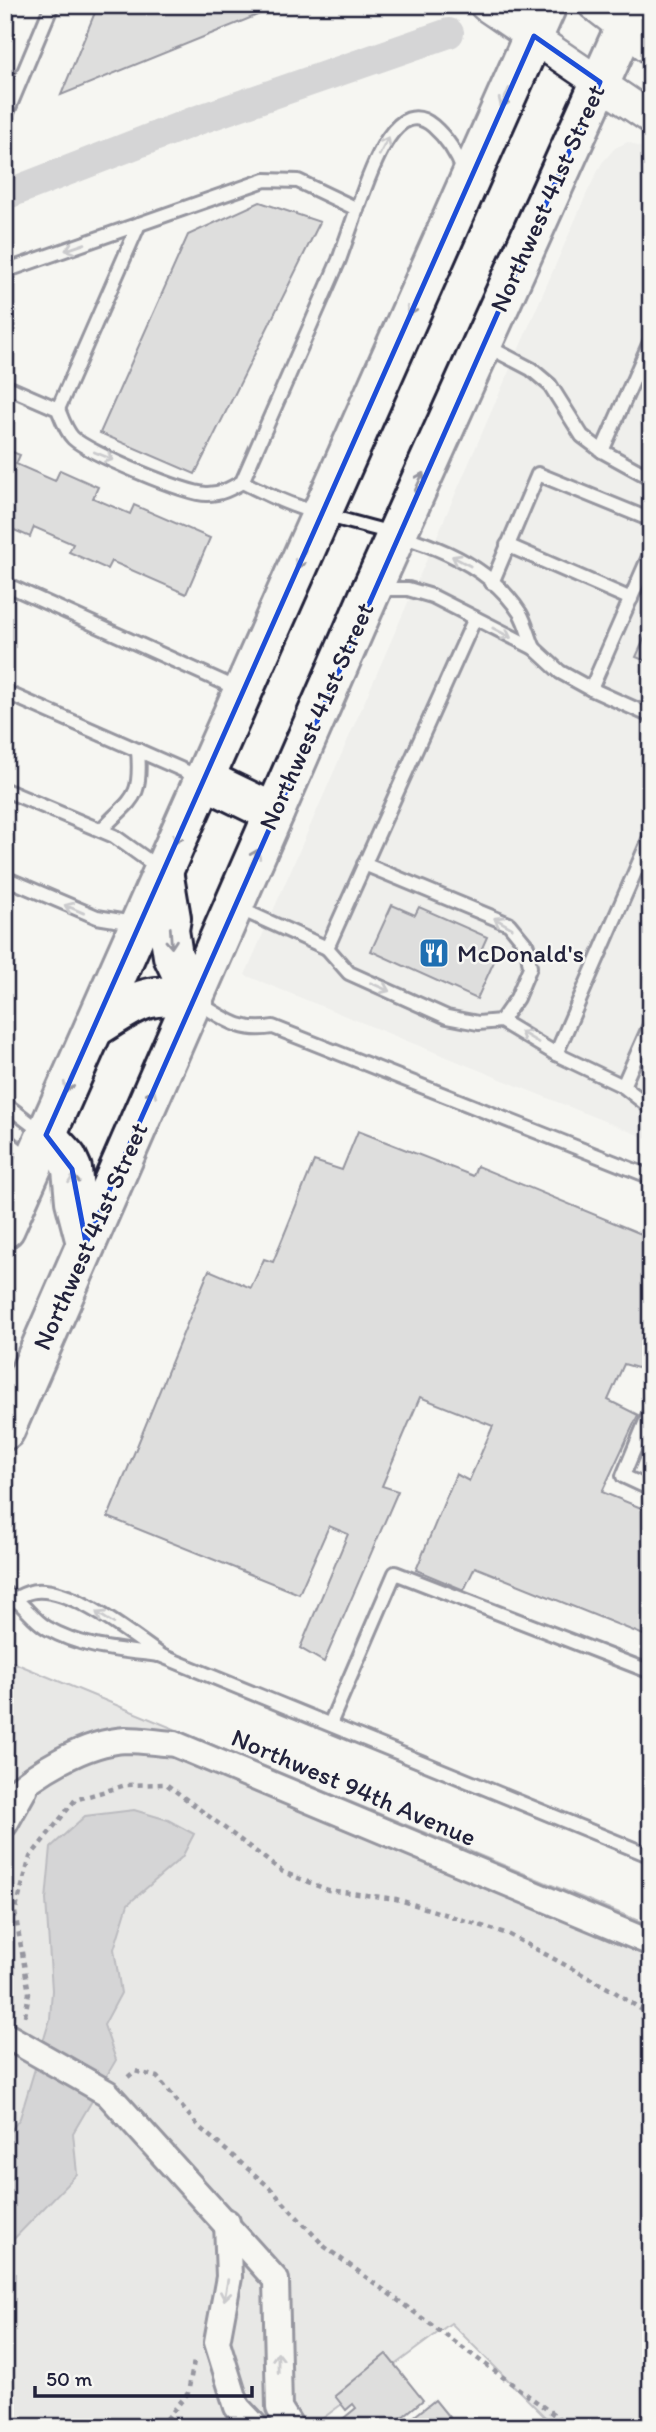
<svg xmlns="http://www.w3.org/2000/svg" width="656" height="2432" font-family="Itim,sans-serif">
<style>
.built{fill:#e6e6e4}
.green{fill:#d7d7d7;stroke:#7c7c89;stroke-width:2}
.water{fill:#adadb3;stroke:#757583;stroke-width:2}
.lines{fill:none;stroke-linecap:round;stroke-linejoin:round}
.canal{stroke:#adadb3;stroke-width:30}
.building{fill:#c2c2c4;stroke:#22223b;stroke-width:2}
.service-casing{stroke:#22223b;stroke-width:18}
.minor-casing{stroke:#22223b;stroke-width:30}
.tertiary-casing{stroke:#22223b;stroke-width:35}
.primary-casing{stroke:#22223b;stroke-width:44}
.path{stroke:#22223b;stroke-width:4.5;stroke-dasharray:5 5;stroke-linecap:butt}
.service{stroke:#f6f6f2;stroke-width:12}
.minor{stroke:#f6f6f2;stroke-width:24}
.tertiary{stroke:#f6f6f2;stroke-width:30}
.primary{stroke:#f6f6f2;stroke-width:38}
.oneway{stroke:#9797a0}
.marked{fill:none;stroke:#1d4ed8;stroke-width:5;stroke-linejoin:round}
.labels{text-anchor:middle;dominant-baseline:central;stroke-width:5;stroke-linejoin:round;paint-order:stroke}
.street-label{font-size:26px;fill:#22223b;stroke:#f6f6f2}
.poi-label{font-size:26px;fill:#22223b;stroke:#f6f6f2;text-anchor:start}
</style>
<rect width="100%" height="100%" fill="#f6f6f2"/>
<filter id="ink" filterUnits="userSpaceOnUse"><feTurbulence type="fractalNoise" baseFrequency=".0143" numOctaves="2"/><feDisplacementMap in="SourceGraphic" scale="14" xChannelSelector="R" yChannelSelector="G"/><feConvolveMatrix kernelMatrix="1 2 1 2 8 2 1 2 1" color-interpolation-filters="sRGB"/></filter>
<g filter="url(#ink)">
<polygon class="built" points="628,142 651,152 651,1140 245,975 587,193 602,163 615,148"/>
<polygon class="green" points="5,1659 651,1926 651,2427 555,2427 451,2323 311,2427 5,2427"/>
<polygon class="water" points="134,1810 168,1820 194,1834 182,1857 128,1904 114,1949 121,1993 104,2025 116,2060 73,2133 77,2174 5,2248 5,2139 20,2118 50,2019 52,1990 46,1900 51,1847 85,1816"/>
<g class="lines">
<polyline class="canal" points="5,195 195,121 449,33"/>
</g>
<g class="building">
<polygon points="98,5 282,5 61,95"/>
<polygon points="260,202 320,222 195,474 100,433 188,235"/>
<polygon points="5,449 20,455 16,464 55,481 60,470 98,487 93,498 130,514 134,505 210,538 186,594 111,561 107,569 69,552 73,544 34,527 30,537 5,526"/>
<polygon points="651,624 651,663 636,657"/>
<polygon points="392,905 415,915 419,907 487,937 482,948 497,955 477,999 371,951"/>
<polygon points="358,1131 473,1176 477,1166 651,1238 651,1372 624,1364 608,1400 638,1415 602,1492 651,1512 651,1638 475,1567 464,1590 416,1570 456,1474 469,1481 493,1426 420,1397 382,1486 398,1491 324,1662 300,1648 348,1534 329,1526 299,1594 108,1517 209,1270 251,1288 264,1259 273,1262 314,1161 342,1170"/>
<polygon points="386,2354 423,2400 390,2427 333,2427 356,2408 353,2404 346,2410 335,2396"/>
<polygon points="435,2400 457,2427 401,2427"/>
</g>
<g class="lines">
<g class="service-casing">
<g id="service">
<polyline points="6,115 52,5"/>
<path d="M 357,209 C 367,184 393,91 433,126 C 448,139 457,154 464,172"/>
<path d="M 5,271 L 265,180 L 298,181 L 357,209 L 339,260 L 242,482 C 230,489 221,494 207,494 C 185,494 89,453 73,438 C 66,431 62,419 58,409 L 5,386"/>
<polyline points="485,345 531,369 550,385 582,436 602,451 651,478"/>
<polyline points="58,409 139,224"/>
<polyline points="602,451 651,340"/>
<path d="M 242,482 C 260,490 277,500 296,506 C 370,532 473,539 520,613 C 526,623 529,637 534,648"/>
<polyline points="507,545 631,599"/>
<polyline points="492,583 538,474 651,520"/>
<polyline points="5,584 240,690"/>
<polyline points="380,589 408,589 432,596 534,648 560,672 591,689 651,716"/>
<polyline points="591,689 651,552"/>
<polyline points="5,692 201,778"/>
<polyline points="5,790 114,836 160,869"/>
<path d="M 101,830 C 132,797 142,801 138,750"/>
<polyline points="364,864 509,924 527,946 530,967 517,998 501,1021"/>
<polyline points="5,878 97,917 133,923"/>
<polyline points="236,907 327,948 475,618"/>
<polyline points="327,948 349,973 447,1017 478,1023 501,1021 556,1054 623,1086"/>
<path d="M 197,1002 C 224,1018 240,1033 273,1027 L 651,1177"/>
<polyline points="651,1023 623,1086 651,1108"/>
<polyline points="556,1054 651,835"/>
<polyline points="5,1104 43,1133"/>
<polyline points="5,1139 29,1159"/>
<polyline points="651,1409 623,1476 651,1489"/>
<path d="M 5,1593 C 22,1600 30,1618 47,1628 C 82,1648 119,1650 158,1655"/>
<path d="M 16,1598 C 22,1595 30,1591 36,1591 C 74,1588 131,1635 162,1656 L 651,1856"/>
<polyline points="330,1724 395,1573 651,1672"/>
</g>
</g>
<g class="minor-casing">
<g id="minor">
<path d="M 5,1800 C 35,1773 84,1742 126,1740 C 142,1740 159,1743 175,1744 L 651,1943"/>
<polyline points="5,1824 24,1790"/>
<polyline points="5,2035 107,2093 276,2280 279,2408 291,2427"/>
<polyline points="227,2222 229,2277 217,2342 237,2407 256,2427"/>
</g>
</g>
<g class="tertiary-casing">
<g id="tertiary">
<polyline points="485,5 651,118"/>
<polyline points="594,5 651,49"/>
</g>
</g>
<g class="primary-casing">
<g id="primary">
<polyline points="204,779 274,813"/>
<polyline points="163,871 171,918 169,930 173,956 194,1000"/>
<path d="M 94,1028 C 134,1004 145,989 194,1000"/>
<polyline points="46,1135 67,1158 72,1169 75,1201 86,1243"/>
<polyline points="5,1228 547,5"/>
<polyline points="5,1430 371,591 635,5"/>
</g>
</g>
<g class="path">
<polyline points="25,2016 29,1993 15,1912 30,1857 75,1800 126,1785 166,1784 283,1872 328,1890 396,1899 508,1934 615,1992 651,2016"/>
<polyline points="128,2077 135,2071 157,2077 199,2127 268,2186 325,2247 571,2427"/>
<polyline points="5,2088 11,2069"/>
<polyline points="160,2427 188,2393 194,2361"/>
</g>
<use href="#service" class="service"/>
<use href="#minor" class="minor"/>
<use href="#tertiary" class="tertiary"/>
<use href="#primary" class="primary"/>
</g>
<defs><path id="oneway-shaft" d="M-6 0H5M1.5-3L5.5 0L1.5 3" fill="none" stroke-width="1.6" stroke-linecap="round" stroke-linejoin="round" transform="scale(1.75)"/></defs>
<g class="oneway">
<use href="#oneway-shaft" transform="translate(505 98) rotate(114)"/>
<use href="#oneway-shaft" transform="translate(384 146) rotate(-63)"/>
<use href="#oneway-shaft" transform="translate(75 247) rotate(161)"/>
<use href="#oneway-shaft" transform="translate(413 306) rotate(114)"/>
<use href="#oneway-shaft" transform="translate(104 456) rotate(22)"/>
<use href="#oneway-shaft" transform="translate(419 482) rotate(-66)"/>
<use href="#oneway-shaft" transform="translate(301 559) rotate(114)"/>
<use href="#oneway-shaft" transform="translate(461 561) rotate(-152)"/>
<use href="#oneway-shaft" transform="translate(502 633) rotate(28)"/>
<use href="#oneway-shaft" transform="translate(179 834) rotate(114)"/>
<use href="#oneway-shaft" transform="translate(254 859) rotate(-67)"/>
<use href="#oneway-shaft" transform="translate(74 909) rotate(-157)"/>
<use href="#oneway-shaft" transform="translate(503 923) rotate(-150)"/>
<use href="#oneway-shaft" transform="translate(171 938) rotate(86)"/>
<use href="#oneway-shaft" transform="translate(380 987) rotate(24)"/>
<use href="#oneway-shaft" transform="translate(529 1037) rotate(-149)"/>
<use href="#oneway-shaft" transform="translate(70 1082) rotate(114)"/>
<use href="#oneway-shaft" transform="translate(150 1098) rotate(-66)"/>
<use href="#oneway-shaft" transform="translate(74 1185) rotate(-94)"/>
<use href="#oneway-shaft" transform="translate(105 1618) rotate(-148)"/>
<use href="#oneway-shaft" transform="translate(226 2290) rotate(100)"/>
<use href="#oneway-shaft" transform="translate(278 2362) rotate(-91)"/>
</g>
</g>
<path d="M0 0H656V2432H0ZM 534,36 L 600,82 L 86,1243 L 72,1169 L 46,1135 Z" fill="#f6f6f2" fill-opacity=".55" fill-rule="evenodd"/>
<path class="marked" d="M 534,36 L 600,82 L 86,1243 L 72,1169 L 46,1135 Z"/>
<defs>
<g id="restaurant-square" transform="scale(1.575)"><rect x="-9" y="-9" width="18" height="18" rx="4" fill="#1f6fb2" stroke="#f6f6f2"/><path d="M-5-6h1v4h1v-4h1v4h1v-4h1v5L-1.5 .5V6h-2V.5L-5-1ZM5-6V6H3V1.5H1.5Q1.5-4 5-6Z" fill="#fff"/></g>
</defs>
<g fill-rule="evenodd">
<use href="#restaurant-square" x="434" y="953"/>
</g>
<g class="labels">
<g class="street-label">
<text transform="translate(547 198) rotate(-66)">Northwest 41st Street</text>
<text transform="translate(316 716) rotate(-66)">Northwest 41st Street</text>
<text transform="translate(90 1236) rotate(-66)">Northwest 41st Street</text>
<text transform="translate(354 1787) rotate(23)">Northwest 94th Avenue</text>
</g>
<g class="poi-label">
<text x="457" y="953">McDonald's</text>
</g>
</g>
<rect width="656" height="2432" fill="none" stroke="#f6f6f2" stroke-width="28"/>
<rect x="14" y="14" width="628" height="2404" fill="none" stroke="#22223b" stroke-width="2.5" filter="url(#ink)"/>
<path d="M35 2386v10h217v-10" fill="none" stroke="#22223b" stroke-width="3.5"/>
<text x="46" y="2386" font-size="21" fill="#22223b" stroke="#f6f6f2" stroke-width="5" paint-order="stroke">50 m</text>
</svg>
